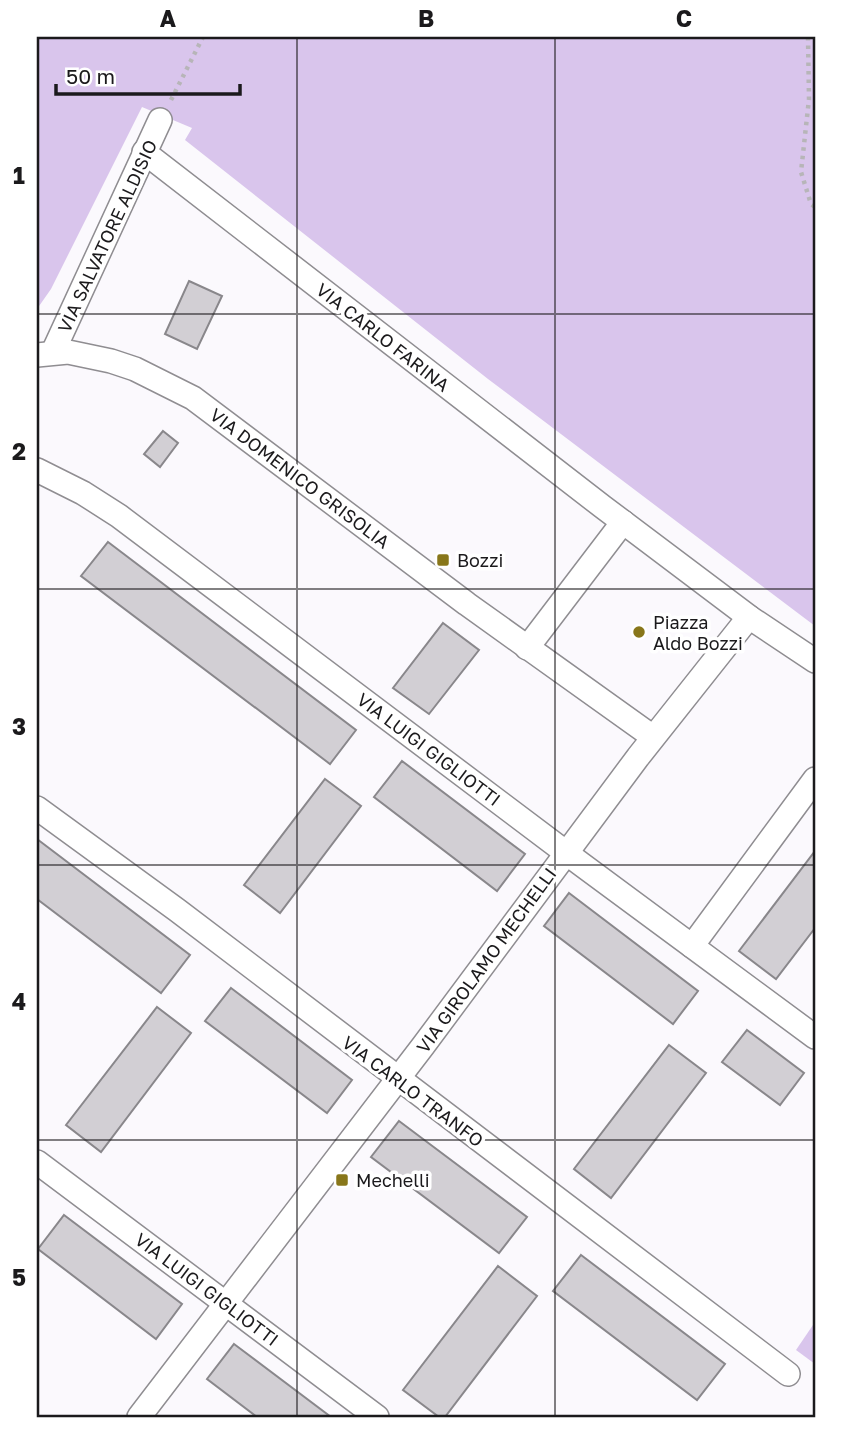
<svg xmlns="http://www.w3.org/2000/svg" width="852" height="1454" font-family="'Golos Text',sans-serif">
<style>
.green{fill:#d9c5ec}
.building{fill:#d2cfd4;stroke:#89878b;stroke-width:2}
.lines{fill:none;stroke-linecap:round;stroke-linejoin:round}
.minor-casing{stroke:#8f8d91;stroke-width:26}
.path{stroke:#b7b5b8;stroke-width:4.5;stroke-dasharray:3.5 5;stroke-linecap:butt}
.minor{stroke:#fff;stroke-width:23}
.grid{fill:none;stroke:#1b1a1c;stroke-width:2;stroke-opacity:0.55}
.poi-dot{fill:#88761a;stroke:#fff;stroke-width:2.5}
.labels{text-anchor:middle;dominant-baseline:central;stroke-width:7;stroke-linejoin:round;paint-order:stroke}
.street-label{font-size:18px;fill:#1b1a1c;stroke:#fff}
.poi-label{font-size:18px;fill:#1b1a1c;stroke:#fff;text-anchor:start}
.neatline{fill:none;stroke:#1b1a1c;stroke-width:2.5}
.grid-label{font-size:23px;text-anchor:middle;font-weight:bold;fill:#1b1a1c}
</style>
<rect width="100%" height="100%" fill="#fbf9fd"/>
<g class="green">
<polygon points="37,37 815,37 815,626 488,379 185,140 192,128 142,107 51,289 37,309"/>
<polygon points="815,1322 815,1364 796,1350"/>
</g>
<g class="building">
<polygon points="189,281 222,296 197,349 165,334"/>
<polygon points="163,431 178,443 160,467 144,454"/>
<polygon points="108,542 356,730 330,764 81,576"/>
<polygon points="443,623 479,650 429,714 393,688"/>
<polygon points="402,761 525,854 497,891 374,797"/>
<polygon points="325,779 361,806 280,913 244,885"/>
<polygon points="37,839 190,955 161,993 37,899"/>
<polygon points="815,851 815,928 776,979 739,951"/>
<polygon points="569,893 698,991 673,1024 544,926"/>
<polygon points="231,988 352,1080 327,1113 205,1021"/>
<polygon points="157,1007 191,1033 101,1152 66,1125"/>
<polygon points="747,1030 804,1073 780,1105 722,1062"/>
<polygon points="669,1045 706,1073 611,1198 574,1169"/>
<polygon points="399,1121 527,1217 499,1253 371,1157"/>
<polygon points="64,1215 182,1304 156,1339 38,1249"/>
<polygon points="581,1255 725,1364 697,1400 553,1291"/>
<polygon points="498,1266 537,1296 445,1417 439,1417 403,1390"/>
<polygon points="234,1344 331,1417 257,1417 207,1379"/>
</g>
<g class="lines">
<g class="minor-casing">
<g id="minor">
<polyline points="144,152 603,507 749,617 815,661"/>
<polyline points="53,352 160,120"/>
<polyline points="37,355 68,352 111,361 135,369 193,398 467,604 653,737"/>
<polyline points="37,470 83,493 119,516 581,864 815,1037"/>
<polyline points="527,648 623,522"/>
<polyline points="37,808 177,910 788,1374"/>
<polyline points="692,946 815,779"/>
<polyline points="37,1162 377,1417"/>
<polyline points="139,1417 423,1046 638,757 749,617"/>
</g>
</g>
<g class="path">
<polyline points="808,37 809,99 801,172 811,204 815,207"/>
<polyline points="171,100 203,37"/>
</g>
<use href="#minor" class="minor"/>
</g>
<path class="grid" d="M 297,37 L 297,1417M 555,37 L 555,1417M 37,314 L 815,314M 37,589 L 815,589M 37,865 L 815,865M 37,1140 L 815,1140"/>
<g class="poi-dot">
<rect x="436" y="553" width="14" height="14" rx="3.5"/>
<circle cx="639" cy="632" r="7"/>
<rect x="335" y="1173" width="14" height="14" rx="3.5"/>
</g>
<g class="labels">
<g class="street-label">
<text transform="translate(107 236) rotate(-65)">VIA SALVATORE ALDISIO</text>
<text transform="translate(383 337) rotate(38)">VIA CARLO FARINA</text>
<text transform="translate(300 478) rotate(37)">VIA DOMENICO GRISOLIA</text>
<text transform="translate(429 749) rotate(37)">VIA LUIGI GIGLIOTTI</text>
<text transform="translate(486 960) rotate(-54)">VIA GIROLAMO MECHELLI</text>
<text transform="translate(413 1091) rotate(37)">VIA CARLO TRANFO</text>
<text transform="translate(207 1289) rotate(37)">VIA LUIGI GIGLIOTTI</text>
</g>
<g class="poi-label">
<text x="457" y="560">Bozzi</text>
<text x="653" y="622">Piazza<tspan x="653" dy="21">Aldo Bozzi</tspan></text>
<text x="356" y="1180">Mechelli</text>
</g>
</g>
<rect width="852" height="1454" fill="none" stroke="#ffffff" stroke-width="77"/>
<path d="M56 84v10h184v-10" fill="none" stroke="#1b1a1c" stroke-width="3.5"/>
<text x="66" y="84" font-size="21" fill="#1b1a1c" stroke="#ffffff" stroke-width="5" paint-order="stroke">50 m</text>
<rect x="38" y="38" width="776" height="1378" class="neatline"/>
<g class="grid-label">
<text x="168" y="27">A</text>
<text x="426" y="27">B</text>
<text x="684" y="27">C</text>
<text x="19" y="184">1</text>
<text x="19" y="460">2</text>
<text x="19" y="735">3</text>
<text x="19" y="1010">4</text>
<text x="19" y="1286">5</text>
</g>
</svg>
